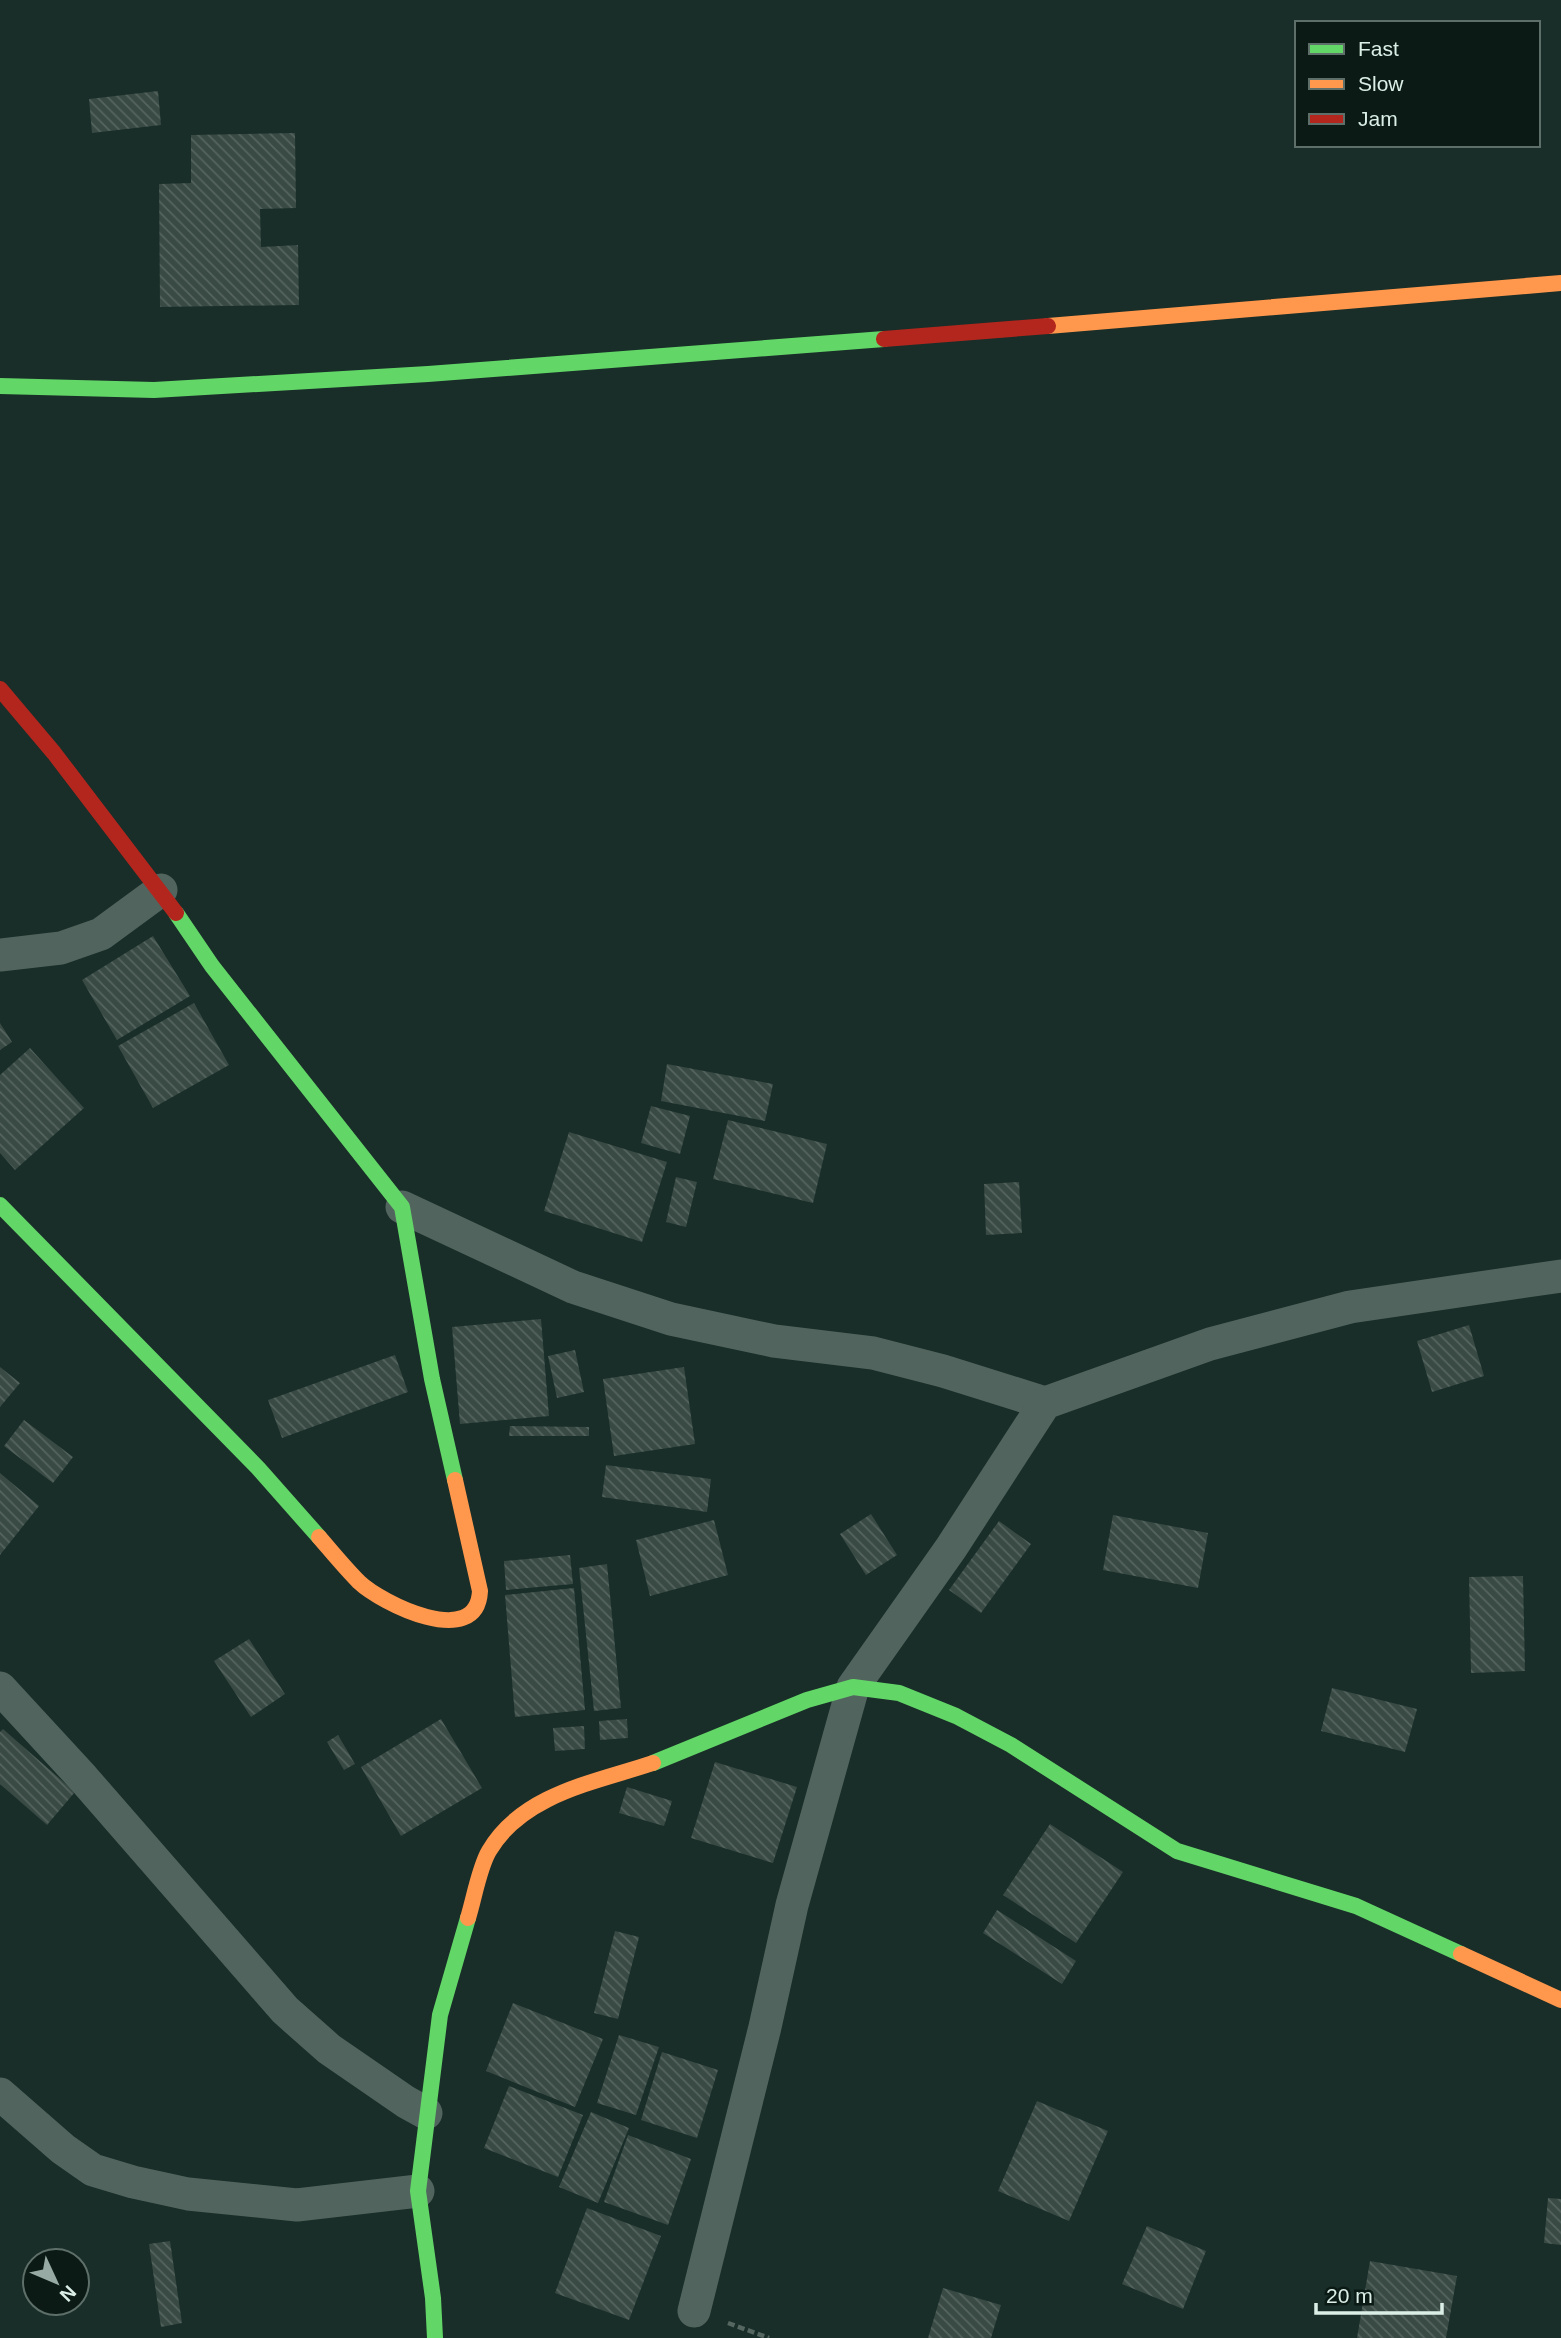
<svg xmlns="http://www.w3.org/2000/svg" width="1561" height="2338" font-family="Helvetica,sans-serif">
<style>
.building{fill:url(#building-back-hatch)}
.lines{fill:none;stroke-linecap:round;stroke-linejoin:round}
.path{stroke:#566661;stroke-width:4.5;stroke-dasharray:7 3.5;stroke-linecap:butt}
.street{stroke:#52645e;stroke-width:33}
.fast{stroke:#63d668;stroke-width:16}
.slow{stroke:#ff974d;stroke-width:16}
.jam{stroke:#b3261e;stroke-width:16}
</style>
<defs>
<pattern id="building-back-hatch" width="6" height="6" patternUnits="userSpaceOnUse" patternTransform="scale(1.75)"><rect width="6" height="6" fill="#394944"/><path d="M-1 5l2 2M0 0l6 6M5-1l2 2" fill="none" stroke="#55645f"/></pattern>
</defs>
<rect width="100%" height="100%" fill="#192e28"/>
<g class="building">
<polygon points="158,91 161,125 92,133 89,99"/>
<polygon points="295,133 296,208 260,209 261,247 298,245 299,305 160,307 159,184 191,183 191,135"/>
<polygon points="153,936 190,996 117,1040 82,980"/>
<polygon points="194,1003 229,1065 153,1108 118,1046"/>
<polygon points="0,1023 12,1042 0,1050"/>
<polygon points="30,1048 84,1108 15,1170 0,1153 0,1075"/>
<polygon points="667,1064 773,1084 765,1121 661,1101"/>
<polygon points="651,1106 690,1116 680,1154 641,1143"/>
<polygon points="728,1120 827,1144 813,1203 713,1179"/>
<polygon points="569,1132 667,1162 642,1242 544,1211"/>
<polygon points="676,1177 697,1182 686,1227 666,1222"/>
<polygon points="1019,1182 1022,1233 986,1235 984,1184"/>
<polygon points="541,1319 549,1416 460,1424 452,1327"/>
<polygon points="1469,1325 1484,1376 1432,1392 1417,1341"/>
<polygon points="575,1350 584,1392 557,1398 548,1356"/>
<polygon points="395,1355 408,1392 282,1438 268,1400"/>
<polygon points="0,1367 20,1383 0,1407"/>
<polygon points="684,1367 695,1444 614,1456 603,1379"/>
<polygon points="24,1420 73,1457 53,1483 4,1446"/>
<polygon points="510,1426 589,1427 589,1436 509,1436"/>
<polygon points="606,1465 711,1479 707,1512 602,1497"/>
<polygon points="0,1473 39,1506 0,1555"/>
<polygon points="871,1514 897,1555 866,1575 840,1534"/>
<polygon points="1113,1515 1208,1533 1198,1588 1103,1570"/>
<polygon points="714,1520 728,1575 650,1596 636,1540"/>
<polygon points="999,1521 1031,1544 981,1613 949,1590"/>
<polygon points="570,1555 573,1584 506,1590 504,1561"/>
<polygon points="607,1564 621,1708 594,1711 579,1568"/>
<polygon points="1523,1576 1525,1671 1471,1673 1469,1577"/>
<polygon points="574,1588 585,1710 515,1717 505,1595"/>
<polygon points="249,1639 285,1694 251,1717 214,1661"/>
<polygon points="1332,1688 1417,1709 1405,1752 1321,1731"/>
<polygon points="441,1719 482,1788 401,1836 361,1767"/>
<polygon points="627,1719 628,1738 600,1740 599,1721"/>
<polygon points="584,1726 585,1749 555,1751 553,1728"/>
<polygon points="3,1729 75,1792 47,1825 0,1784 0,1732"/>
<polygon points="338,1735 355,1764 344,1770 327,1742"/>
<polygon points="715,1762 797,1787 773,1863 691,1838"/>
<polygon points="627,1787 672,1801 664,1826 619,1813"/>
<polygon points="1050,1824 1123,1872 1076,1943 1003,1895"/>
<polygon points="997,1910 1076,1961 1062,1984 983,1933"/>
<polygon points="615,1931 639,1937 618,2019 594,2013"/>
<polygon points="513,2003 603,2039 575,2107 486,2071"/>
<polygon points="619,2035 659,2047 636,2115 597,2103"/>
<polygon points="662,2052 718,2070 697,2138 641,2120"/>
<polygon points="509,2086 583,2115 558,2177 484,2148"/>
<polygon points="1037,2101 1108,2131 1069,2221 998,2191"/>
<polygon points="591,2112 629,2128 598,2203 559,2187"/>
<polygon points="628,2135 691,2159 668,2225 604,2202"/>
<polygon points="1548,2198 1561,2199 1561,2245 1544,2243"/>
<polygon points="587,2208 661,2236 629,2320 555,2293"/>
<polygon points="1147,2226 1206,2251 1183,2309 1122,2284"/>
<polygon points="170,2241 182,2323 161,2327 149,2244"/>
<polygon points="1370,2261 1457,2276 1446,2338 1357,2338"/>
<polygon points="943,2288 1001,2305 991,2338 928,2338"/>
</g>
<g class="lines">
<polyline class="path" points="728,2323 769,2338"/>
<g class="street">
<polyline points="0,955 61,948 101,934 161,890"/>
<polyline points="402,1207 573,1287 671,1319 774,1341 873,1353 943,1371 1045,1403"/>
<polyline points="0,1688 83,1778 285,2010 329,2049 406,2102 426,2113"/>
<polyline points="0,2094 63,2149 93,2170 133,2182 188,2194 297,2205 418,2191"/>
<polyline points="694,2311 765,2027 792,1905 853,1687 951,1548 1045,1403 1210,1344 1350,1307 1561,1276"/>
</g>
<g class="fast">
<polyline points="0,386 154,390 428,374 884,339"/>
<polyline points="176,913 212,966 402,1207 432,1379 455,1480"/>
<polyline points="0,1205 258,1468 319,1537"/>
<polyline points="653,1763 807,1700 853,1687 899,1693 956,1716 1011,1745 1177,1851 1356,1906 1461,1954"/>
<polyline points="435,2338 433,2298 418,2191 440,2015 468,1918"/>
</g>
<g class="slow">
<polyline points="1048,326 1561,283"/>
<path d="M 319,1537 C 332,1552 345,1568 359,1582 C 381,1603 477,1651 480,1591 L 455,1480"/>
<path d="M 468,1918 C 474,1899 479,1868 489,1851 C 522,1794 596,1782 653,1763"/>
<polyline points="1461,1954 1561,2000"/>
</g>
<g class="jam">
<polyline points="884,339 1048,326"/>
<polyline points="0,689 54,753 176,913"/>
</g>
</g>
<rect x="1295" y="21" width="245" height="126" fill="#0b1a15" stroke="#5e6f69" stroke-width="2"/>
<rect x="1309" y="44" width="35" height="10" fill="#63d668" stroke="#5e6f69" stroke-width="2"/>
<text x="1358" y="56" font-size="21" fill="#dbefe7">Fast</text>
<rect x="1309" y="79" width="35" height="10" fill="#ff974d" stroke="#5e6f69" stroke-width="2"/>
<text x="1358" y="91" font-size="21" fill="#dbefe7">Slow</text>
<rect x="1309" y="114" width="35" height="10" fill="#b3261e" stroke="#5e6f69" stroke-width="2"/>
<text x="1358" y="126" font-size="21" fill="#dbefe7">Jam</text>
<g transform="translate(56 2282) rotate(134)"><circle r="33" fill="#0b1a15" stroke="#5e6f69" stroke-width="2"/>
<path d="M0-5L12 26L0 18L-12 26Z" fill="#97aba4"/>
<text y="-10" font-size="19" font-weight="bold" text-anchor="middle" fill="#dbefe7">N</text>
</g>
<path d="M1316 2303v10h126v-10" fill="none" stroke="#dbefe7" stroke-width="3.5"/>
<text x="1326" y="2303" font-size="21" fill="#dbefe7" stroke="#0b1a15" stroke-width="5" paint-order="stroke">20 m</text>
</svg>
